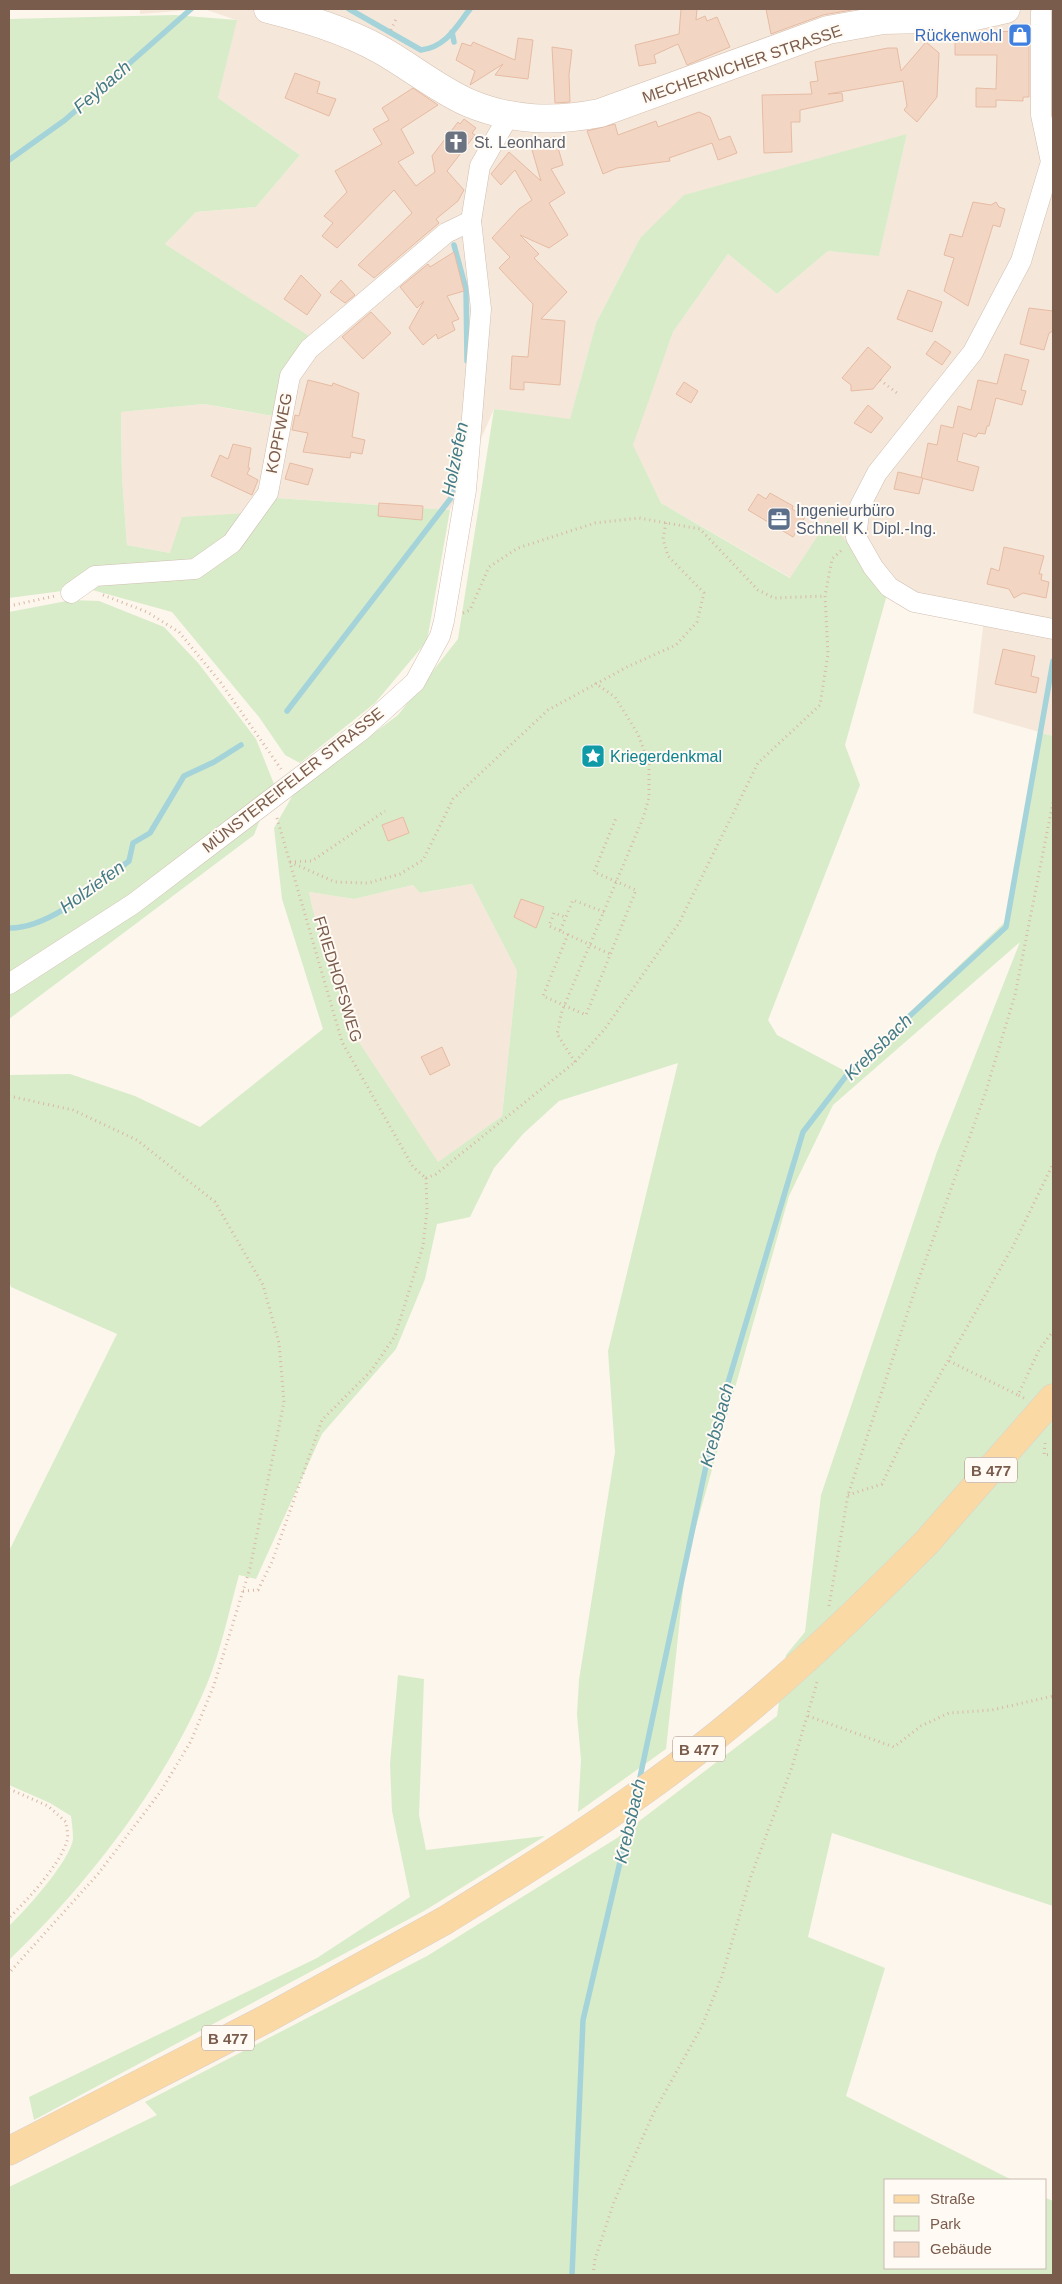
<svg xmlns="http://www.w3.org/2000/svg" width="1062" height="2284" font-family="Arial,sans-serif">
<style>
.residential{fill:#f5e8da}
.green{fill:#d8ecc9;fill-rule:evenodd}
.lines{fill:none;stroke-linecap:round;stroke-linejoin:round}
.stream{stroke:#a5d3da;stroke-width:5.5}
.building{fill:#f3d5c3;stroke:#e6bba3}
.minor-casing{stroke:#d1beb0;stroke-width:21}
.secondary-casing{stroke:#d6c0b0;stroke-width:29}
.primary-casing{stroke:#dad1cd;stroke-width:29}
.path{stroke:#d9b8a5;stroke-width:3;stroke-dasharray:1 4;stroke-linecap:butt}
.minor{stroke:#fff;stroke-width:20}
.secondary{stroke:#fff;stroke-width:28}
.primary{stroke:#fbd9a5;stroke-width:28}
.primary-bridge-casing{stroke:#dad1cd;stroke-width:29;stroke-linecap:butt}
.primary-bridge{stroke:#fbd9a5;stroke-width:28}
.labels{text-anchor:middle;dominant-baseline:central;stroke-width:4;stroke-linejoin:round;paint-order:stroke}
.shield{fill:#fffaf3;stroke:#a28b7f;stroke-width:1}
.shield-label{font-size:15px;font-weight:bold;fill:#7a5c4d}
.shop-label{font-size:16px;fill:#366cbe;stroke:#fffaf3;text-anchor:end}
.street-label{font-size:16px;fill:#7a5c4d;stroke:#fffaf3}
.worship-label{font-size:16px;fill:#5b616d;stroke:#fffaf3;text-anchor:start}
.service-label{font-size:16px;fill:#4e5e75;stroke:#fffaf3;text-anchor:start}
.culture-label{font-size:16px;fill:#0d838f;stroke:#fffaf3;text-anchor:start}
.water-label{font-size:18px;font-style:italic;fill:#437c86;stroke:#fffaf3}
</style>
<rect width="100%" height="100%" fill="#fdf6ec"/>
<g class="residential">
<polygon points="140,9 1053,9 1053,736 973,713 984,618 888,591 791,578 661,503 632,445 673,332 728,254 777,294 828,251 879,255 907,134 640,238 596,323 570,420 494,409 450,510 276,498 170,553 127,545 122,477 121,412 204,404 272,416 285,365 308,336 165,244 196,212 256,207 300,155 218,98 236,20 204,9 140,14"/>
<polygon points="472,884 517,971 502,1116 437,1163 355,1036 314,914 309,892 354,899 413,885 421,893"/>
</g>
<g class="green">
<polygon points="174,15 237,20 218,98 300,155 256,207 196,212 165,244 309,336 285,365 273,416 204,404 121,412 122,477 127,545 170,553 182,517 264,512 276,498 450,510 427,641 375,703 300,763 285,755 259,717 172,612 85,588 9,598 9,19"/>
<path d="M 907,134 L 879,256 L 828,251 L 777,294 L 728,254 L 673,332 L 633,445 L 661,503 L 790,578 L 828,520 L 888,591 L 845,745 L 860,785 L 768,1020 L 777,1035 L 847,1072 L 1006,921 L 1038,732 L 1053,736 L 1053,1906 L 832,1833 L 808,1937 L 885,1968 L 846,2096 L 1012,2180 L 886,2180 L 886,2268 L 1046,2268 L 1046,2198 L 1053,2201 L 1053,2275 L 9,2275 L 9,2187 L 157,2115 L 145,2102 L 427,1956 L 617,1838 L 777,1716 L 786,1655 L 805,1632 L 821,1495 L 937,1152 L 1020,942 L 833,1105 L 789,1196 L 686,1562 L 666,1749 L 578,1812 L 581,1760 L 577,1714 L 579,1680 L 615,1452 L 608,1351 L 678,1063 L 559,1101 L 523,1134 L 494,1168 L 470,1217 L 437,1224 L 425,1279 L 396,1349 L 322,1434 L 256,1579 L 239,1575 C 229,1611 221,1650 207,1684 C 164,1786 88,1884 9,1960 L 9,1926 C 25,1911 70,1861 73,1839 C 73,1832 72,1823 71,1816 L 50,1803 L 9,1785 L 9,1551 L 117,1334 L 11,1287 L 9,1281 L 9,1075 L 70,1074 L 135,1096 L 200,1127 L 323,1029 L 282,899 L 274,828 L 294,793 L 398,715 L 458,639 L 494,409 L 570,419 L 596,323 L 640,238 L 684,195 ZM 472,884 L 517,971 L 502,1116 L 438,1162 L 355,1036 L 314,914 L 309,892 L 354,899 L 413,885 L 420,893 Z"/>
<polygon points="72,600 99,601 164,627 199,664 256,739 274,784 254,835 9,1019 9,612"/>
<polygon points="398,1675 424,1679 419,1815 426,1850 545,1836 424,1911 34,2120 29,2097 317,1958 410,1897 392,1811 390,1764"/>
</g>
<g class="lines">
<g class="stream">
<path d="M 349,9 L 421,50 C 446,47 456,27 470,9"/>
<polyline points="452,32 454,42"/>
<polyline points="9,160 65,120 191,9"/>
<polyline points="454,245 466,289 467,361"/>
<polyline points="287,711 451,498 462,425"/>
<path d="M 9,928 C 49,929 98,885 129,861 L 133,843 L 150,833 L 184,776 L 214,762 L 241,745"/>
<polyline points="639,1782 713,1433 803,1132 850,1071 1006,927 1053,661"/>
<polyline points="572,2275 583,2020 632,1811"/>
</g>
</g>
<g class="building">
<polygon points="681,9 697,9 696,20 705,16 707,21 717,17 730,47 687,65 678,44 654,55 656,63 639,66 635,45 679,34"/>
<polygon points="766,9 857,9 823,15 771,34"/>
<polygon points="981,31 1029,32 1029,97 1023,97 1023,101 996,100 996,107 976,107 976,88 996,89 997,55 955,55 955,34"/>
<polygon points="518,38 533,40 528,79 495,75 503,64 470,85 475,71 456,60 462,43 471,46 473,42 515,60"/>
<polygon points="926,42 939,53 937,97 917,122 904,110 907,106 903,81 828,94 842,93 843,101 800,110 800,122 791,122 792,152 764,153 762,95 812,94 810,82 818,81 815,62 888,48 897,48 901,71"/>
<polygon points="552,47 572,50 569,75 570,102 555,103"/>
<polygon points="295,73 320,82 317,93 336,99 329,116 285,98"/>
<polygon points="413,88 438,105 401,129 414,153 398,162 416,186 435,172 432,156 458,122 460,124 464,119 476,128 472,133 475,135 447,171 464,190 458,201 436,219 439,223 374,278 358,265 412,213 394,190 337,248 322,236 333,223 324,216 347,192 335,171 382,144 373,129 389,120 382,108"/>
<polygon points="699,112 710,117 719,140 730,136 737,153 718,160 712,143 669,158 670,161 617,168 603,174 587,131 615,124 618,135 656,121 658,127"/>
<polygon points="555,137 563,165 551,169 565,193 549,203 568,235 549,248 520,235 539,254 534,258 567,292 541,319 565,321 560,385 524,382 524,390 510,389 512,356 528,357 533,304 499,268 510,257 492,238 519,209 532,200 515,170 501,185 491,174 509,152 541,181 530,143"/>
<polygon points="973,202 991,205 996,202 999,207 1005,209 1000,227 993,225 968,306 944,291 954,258 944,255 950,234 962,237"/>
<polygon points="454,252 464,291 447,296 459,319 452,322 455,330 438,339 436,334 423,345 409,328 424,301 417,308 400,287 428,264 430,267"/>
<polygon points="301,275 321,295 307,315 284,299"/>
<polygon points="341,280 355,295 345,303 330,292"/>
<polygon points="908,290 942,302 932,332 897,319"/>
<polygon points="1029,308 1053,311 1053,331 1049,333 1044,350 1020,344"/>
<polygon points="371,312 391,333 363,359 342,337"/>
<polygon points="935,341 951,352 942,365 926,354"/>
<polygon points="868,347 891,367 873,389 851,391 851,385 842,378"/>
<polygon points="1005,354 1029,360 1021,390 1026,391 1022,405 996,398 989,426 987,426 985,434 978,433 976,437 963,433 957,461 979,467 973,491 921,478 928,443 937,445 941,425 953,428 958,406 971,410 978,380 997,384"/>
<polygon points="308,380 332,386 333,383 359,393 352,437 365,440 362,454 351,452 350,458 303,452 308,433 292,430 295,415 299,416"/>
<polygon points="684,382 698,391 691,403 676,394"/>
<polygon points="868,405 883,418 871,433 854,423"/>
<polygon points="233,444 251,448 248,468 250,468 247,474 258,480 252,495 211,476 220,455 228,459"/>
<polygon points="290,463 313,469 308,485 285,479"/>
<polygon points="898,472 923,478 919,494 894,489"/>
<polygon points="770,493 793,506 792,509 805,517 793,537 748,510 758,494 766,499"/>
<polygon points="379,503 423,506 422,520 378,516"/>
<polygon points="1004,547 1044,556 1039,574 1042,574 1041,580 1049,582 1046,598 1023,593 1014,598 1009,589 987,584 991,568 999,571"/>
<polygon points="1003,649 1035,656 1031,676 1039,678 1036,693 995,684"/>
<polygon points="403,817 409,833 388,841 382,825"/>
<polygon points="521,899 544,907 536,928 514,917"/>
<polygon points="442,1047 450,1065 430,1075 421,1057"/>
</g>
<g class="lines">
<g class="minor-casing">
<g id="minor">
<polyline points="1041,12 1041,115 1051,162 1021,261 973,352 877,473 860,506 856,537 873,567 889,587 914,602 1053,629"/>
<polyline points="71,593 95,576 195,569 232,543 268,493 290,376 309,349 446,233 471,221"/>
<polyline points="9,984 133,904 362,730 415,682 440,636 444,621 466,490 481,309 471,221 480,166 508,117"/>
</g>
</g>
<g class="secondary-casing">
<path id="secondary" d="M 268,9 C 307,19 345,30 381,50 C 411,67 439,90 469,103 C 512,121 554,122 600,113 L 828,30 L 883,20 L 966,18 L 1006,9"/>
</g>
<g class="primary-casing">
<g id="primary">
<polyline points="927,1542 1053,1398"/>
<polyline points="9,2151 266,2019 444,1921"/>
</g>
</g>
<g class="path">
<polyline points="391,30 396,19"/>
<polyline points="880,380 897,393"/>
<polyline points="103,595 147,612 179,632 221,683 281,769"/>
<polyline points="9,606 55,596"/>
<polyline points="463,613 470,610 489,567 518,548 595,523 639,518 700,529 758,590 774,598 825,596"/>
<polyline points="277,818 342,1042 413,1167 426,1178"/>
<polyline points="290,862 335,882 368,883 400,874 423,860 453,799 548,710 627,667 676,645 697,622 704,593 668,556 663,539 666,522"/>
<polyline points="290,862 312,861 385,811"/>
<polyline points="604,912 573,900 560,931 610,954"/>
<polyline points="560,931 549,926 554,913 565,917"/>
<polyline points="568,934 543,996 586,1015 636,890 594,872 616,818"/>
<polyline points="575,1062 557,1034 562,1011 643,818 649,798 649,764 638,734 615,697 595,683"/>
<polyline points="9,1096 73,1110 137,1140 215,1202 263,1285 279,1343 284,1402 250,1568 214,1685 191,1741 161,1791 98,1874 9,1973"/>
<polyline points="426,1178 436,1174 575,1062 604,1030 679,923 758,763 820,705 828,654 825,596 832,559 843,549"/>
<polyline points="949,1361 1018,1395"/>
<polyline points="1024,1398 1018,1395 1039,1350 1053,1331"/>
<polyline points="1045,1443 1044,1455 1053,1454"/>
<polyline points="848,1495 882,1484 904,1438 1012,1248 1053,1164"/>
<polyline points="243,1591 258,1590 272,1562 322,1420 371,1371 395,1336 423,1246 427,1211 426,1178"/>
<polyline points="829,1606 848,1495 917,1284 985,1094 1015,995 1053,802"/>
<polyline points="808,1716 894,1747 921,1726 949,1713 992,1710 1053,1696"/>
<path d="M 9,1789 L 48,1806 L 66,1822 C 66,1827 69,1835 67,1841 C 59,1866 28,1899 9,1918"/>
<polyline points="593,2275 595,2259 614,2202 654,2112 702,2026 722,1976 751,1876 792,1767 818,1679"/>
</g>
<use href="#minor" class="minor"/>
<use href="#secondary" class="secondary"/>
<use href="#primary" class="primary"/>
<g class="primary-bridge-casing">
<path id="primary-bridge" d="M 444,1921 C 532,1867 619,1812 701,1748 C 782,1685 855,1614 927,1542"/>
</g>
<use href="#primary-bridge" class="primary-bridge"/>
</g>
<defs>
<g id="shop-square" transform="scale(1.25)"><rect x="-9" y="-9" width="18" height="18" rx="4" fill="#3f7fe0" stroke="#fffaf3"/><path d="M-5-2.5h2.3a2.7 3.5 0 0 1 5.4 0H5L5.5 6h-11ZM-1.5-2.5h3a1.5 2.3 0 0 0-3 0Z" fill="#fff"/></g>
<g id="church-square" transform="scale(1.25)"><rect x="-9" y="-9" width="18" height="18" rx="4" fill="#6b7280" stroke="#fffaf3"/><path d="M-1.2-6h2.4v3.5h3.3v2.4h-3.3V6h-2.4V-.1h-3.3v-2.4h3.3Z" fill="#fff"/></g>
<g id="office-square" transform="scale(1.25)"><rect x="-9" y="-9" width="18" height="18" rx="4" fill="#5c6f8a" stroke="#fffaf3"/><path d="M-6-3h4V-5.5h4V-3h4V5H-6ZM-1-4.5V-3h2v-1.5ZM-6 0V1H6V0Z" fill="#fff"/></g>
<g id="sight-square" transform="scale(1.25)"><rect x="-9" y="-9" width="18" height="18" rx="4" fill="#0f9aa8" stroke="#fffaf3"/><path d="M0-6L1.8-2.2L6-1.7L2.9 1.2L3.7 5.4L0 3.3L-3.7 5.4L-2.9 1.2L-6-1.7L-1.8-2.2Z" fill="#fff"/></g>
</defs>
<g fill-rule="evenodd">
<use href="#shop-square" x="1020" y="35"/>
<use href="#church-square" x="456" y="142"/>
<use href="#office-square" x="779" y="519"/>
<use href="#sight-square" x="593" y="756"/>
</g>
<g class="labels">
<g class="shield">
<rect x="965" y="1457.5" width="52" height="25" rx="4"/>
<rect x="673" y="1736.5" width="52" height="25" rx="4"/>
<rect x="202" y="2025.5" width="52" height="25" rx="4"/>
</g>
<g class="shield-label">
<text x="991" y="1470">B 477</text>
<text x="699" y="1749">B 477</text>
<text x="228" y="2038">B 477</text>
</g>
<g class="shop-label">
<text x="1002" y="35">Rückenwohl</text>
</g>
<g class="street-label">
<text transform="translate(742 64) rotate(-19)">MECHERNICHER STRASSE</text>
<text transform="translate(279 433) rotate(-79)">KOPFWEG</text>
<text transform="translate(293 780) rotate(-38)">MÜNSTEREIFELER STRASSE</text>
<text transform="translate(338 979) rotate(73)">FRIEDHOFSWEG</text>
</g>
<g class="worship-label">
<text x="474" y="142">St. Leonhard</text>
</g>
<g class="service-label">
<text x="796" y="510">Ingenieurbüro<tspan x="796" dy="18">Schnell K. Dipl.-Ing.</tspan></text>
</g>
<g class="culture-label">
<text x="610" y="756">Kriegerdenkmal</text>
</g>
<g class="water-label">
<text transform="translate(102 87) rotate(-41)">Feybach</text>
<text transform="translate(455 459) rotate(-79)">Holziefen</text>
<text transform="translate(92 887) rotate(-36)">Holziefen</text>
<text transform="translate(878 1047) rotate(-44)">Krebsbach</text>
<text transform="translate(717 1425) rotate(-75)">Krebsbach</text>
<text transform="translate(630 1821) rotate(-77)">Krebsbach</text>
</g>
</g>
<rect width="1062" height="2284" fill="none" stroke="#7a5c4d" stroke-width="20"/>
<rect x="884" y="2179" width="162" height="90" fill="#fffaf3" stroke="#cabbb1"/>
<rect x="894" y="2195" width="25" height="8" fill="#fbd9a5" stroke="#cabbb1"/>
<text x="930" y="2204" font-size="15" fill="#7a5c4d">Straße</text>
<rect x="894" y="2216" width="25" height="15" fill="#d8ecc9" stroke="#cabbb1"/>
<text x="930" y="2229" font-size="15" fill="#7a5c4d">Park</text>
<rect x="894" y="2242" width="25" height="15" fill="#f3d5c3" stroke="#cabbb1"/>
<text x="930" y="2254" font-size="15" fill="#7a5c4d">Gebäude</text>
</svg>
